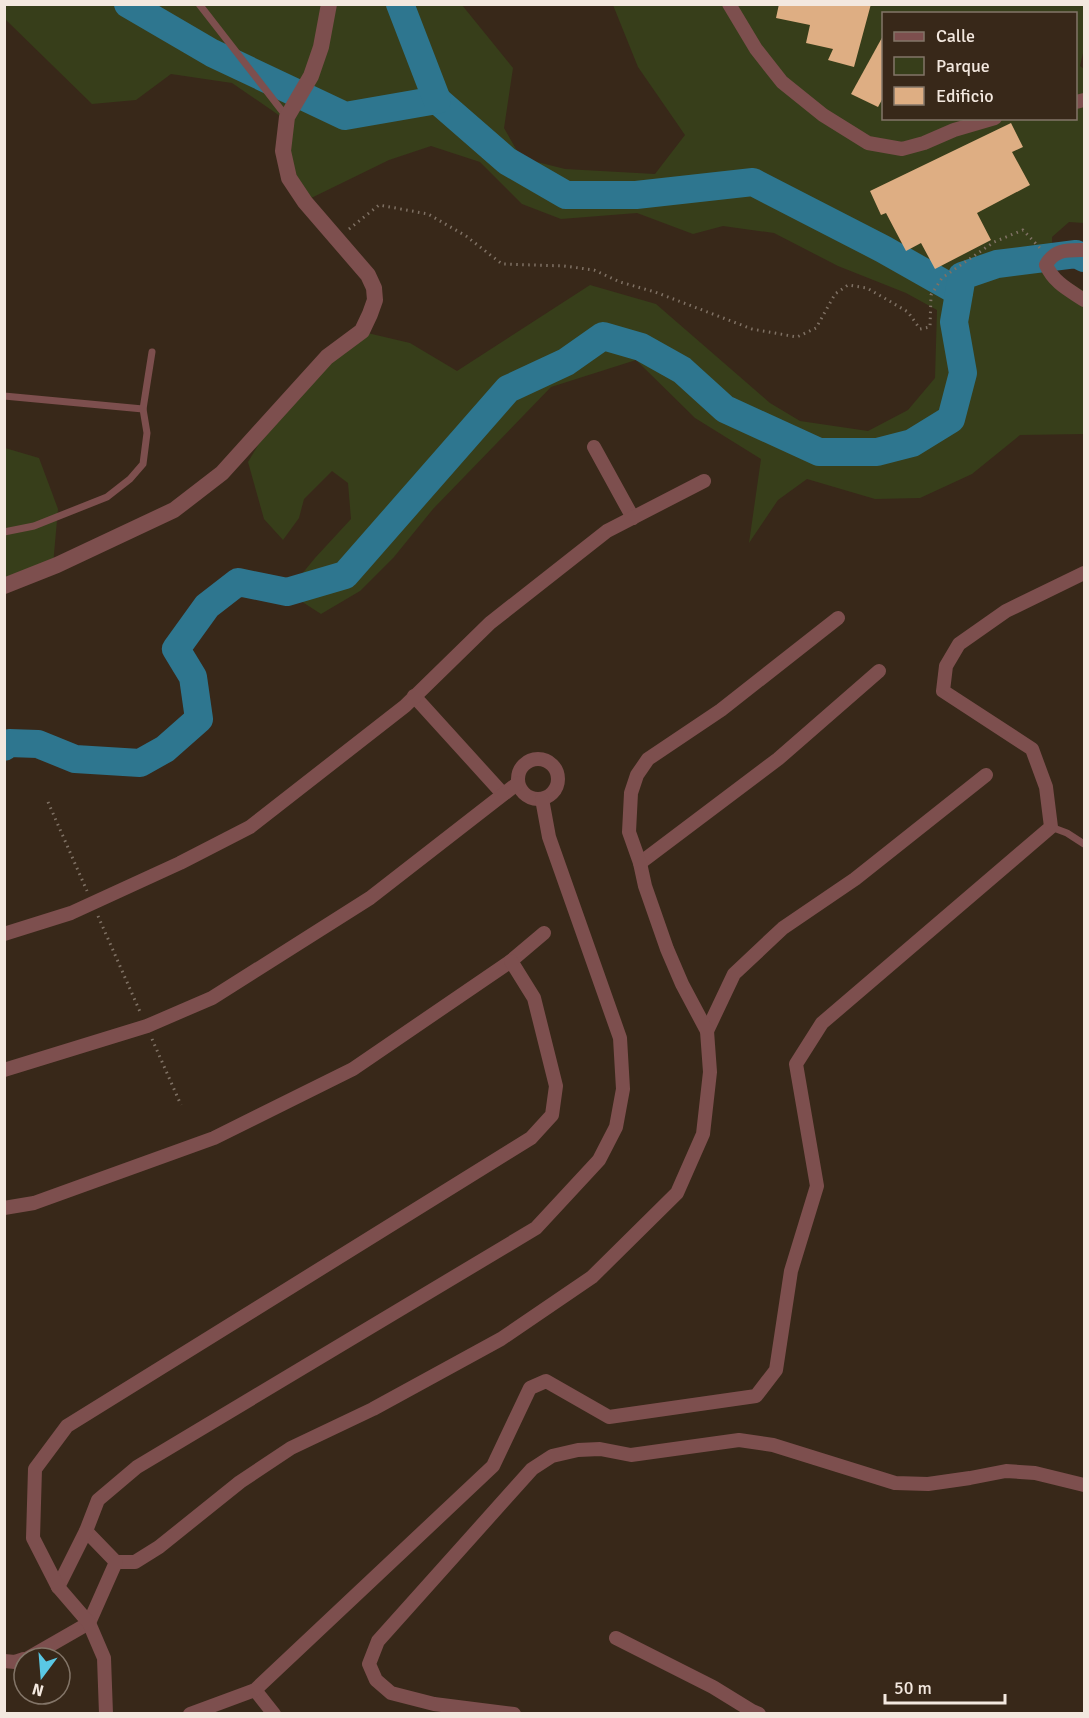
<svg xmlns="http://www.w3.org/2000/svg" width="1089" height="1718" font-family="Signika,sans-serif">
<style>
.green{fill:#373e1a;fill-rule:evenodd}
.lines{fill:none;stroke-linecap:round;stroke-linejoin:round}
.river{stroke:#2e768f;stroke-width:28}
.building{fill:#deae83}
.path{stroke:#7f7164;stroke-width:3;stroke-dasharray:1.5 4.5;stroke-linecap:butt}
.service{stroke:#7d4f4e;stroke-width:7}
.minor{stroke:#7d4f4e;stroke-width:14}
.tertiary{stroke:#7d4f4e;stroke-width:16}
</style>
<rect width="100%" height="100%" fill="#382819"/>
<g class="green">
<path d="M 4,5 L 462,5 L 513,68 L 504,128 L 521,158 L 565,169 L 655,174 L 685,135 L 638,67 L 613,5 L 1084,5 L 1084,49 L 1080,66 L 1084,69 L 1084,223 L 1069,222 L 1052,237 L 1052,272 L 1084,291 L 1084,434 L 1020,435 L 972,474 L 920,498 L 875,499 L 807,479 L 778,500 L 749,543 L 761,459 L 695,418 L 636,360 L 551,387 L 433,509 L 394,557 L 360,591 L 321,614 L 287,592 L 315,558 L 351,519 L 348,483 L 332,471 L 304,499 L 299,518 L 283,540 L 264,519 L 248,462 L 289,393 L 359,331 L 410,343 L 457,371 L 590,285 L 656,304 L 770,403 L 800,421 L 868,431 L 908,410 L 935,378 L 937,310 L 906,293 L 838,266 L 774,233 L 723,226 L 693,234 L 637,213 L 561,219 L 522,204 L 480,162 L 431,146 L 389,160 L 301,203 L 283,118 L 232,83 L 171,74 L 136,100 L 92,104 L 5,19 ZM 884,14 L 1076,14 L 1076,118 L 884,118 Z"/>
<polygon points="5,448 39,458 58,509 53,565 5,585"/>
</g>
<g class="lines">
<g class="river">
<polyline points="128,4 212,53 345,116 437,100 507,161 566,195 636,195 753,182 883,249 959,292"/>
<polyline points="400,4 437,100"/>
<polyline points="4,747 9,743 38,744 75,759 140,763 165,749 199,719 193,677 176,649 207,606 238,582 287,592 345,575 508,389 566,362 603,336 641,347 682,370 725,409 819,452 877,452 912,443 951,419 963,373 954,322 962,276 997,264 1076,254 1084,258"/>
</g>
</g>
<g class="building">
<polygon points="779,4 871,4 854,67 828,60 833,49 806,43 810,25 776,18"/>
<polygon points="884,34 884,96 878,107 851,94"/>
<polygon points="1011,123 1023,147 1012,152 1030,185 977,213 991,240 935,269 921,243 906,251 886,213 881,215 870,191"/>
</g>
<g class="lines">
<g class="path">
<polyline points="349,229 379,205 428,214 466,236 502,264 564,266 594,270 620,282 655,292 752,329 797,337 816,328 835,294 848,285 867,288 908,312 920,329 930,327 931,295 942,278 994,242 1023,230 1040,248"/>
<polyline points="48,802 87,891"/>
<polyline points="98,916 141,1014"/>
<polyline points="152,1039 181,1105"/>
</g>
<g class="service">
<polyline points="199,4 286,116"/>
<polyline points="4,396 143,409"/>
<polyline points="4,532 34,526 107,497 130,479 143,464 147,433 143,409 152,352"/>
<polyline points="1051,827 1067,833 1084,844"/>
</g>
<g class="minor">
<polyline points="729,4 756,49 782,82 823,115 868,143 902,149 924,143 954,130 995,118"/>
<polyline points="1076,102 1084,100"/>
<path d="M 1084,250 C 1068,250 1054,249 1046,265 C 1054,283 1069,290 1084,300"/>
<polyline points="594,447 633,518"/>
<polyline points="414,696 503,794"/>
<circle cx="538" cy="779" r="20"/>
<polyline points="640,863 778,759 879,671"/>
<polyline points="4,934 71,913 180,863 250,827 405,706 490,623 607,531 704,481"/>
<polyline points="707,1031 734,974 783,928 855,879 986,775"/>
<polyline points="4,1070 147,1026 212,998 370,898 518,783"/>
<polyline points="4,1208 34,1203 214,1138 353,1069 511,961 544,933"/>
<polyline points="86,1531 116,1562 135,1562 159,1547 240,1482 291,1448 373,1409 501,1339 592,1277 677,1193 703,1134 710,1072 707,1031 682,984 667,949 645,886 640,863 629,832 631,793 637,775 648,759 721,710 838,618"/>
<polyline points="58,1587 86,1531 98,1500 137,1467 536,1228 599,1160 616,1127 623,1089 620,1038 549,837 542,799"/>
<polyline points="616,1638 713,1687 752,1711 759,1714"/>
<polyline points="28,1658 89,1623 116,1562"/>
<polyline points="4,1661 15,1662 24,1659"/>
<polyline points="255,1690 274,1714"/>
<polyline points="106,1714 104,1658 89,1623 58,1587 33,1538 35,1469 67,1426 531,1138 552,1115 556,1086 534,998 511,961"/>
<polyline points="190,1714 255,1690 493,1466 530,1388 546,1381 609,1417 756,1396 776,1370 791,1271 817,1186 796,1064 822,1023 1051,827 1046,787 1032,749 943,691 946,666 959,644 1006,611 1084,573"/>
<polyline points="514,1714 434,1704 391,1693 376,1680 369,1664 378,1641 532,1469 552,1456 578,1450 600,1449 631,1455 739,1440 773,1445 895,1483 928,1484 970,1478 1006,1471 1035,1473 1084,1485"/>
</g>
<polyline class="tertiary" points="4,586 57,565 174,510 222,473 327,357 362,331 370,314 375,300 374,288 368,275 305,202 289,178 283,151 287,117 311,76 321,47 329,4"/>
</g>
<rect width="1089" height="1718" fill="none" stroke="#f3e8df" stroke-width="12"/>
<rect x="882" y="12" width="195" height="108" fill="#382819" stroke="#837568" stroke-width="1.5"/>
<rect x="894" y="32" width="30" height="9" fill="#7d4f4e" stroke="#837568" stroke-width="1.5"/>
<text x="936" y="42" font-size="18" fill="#f3e8df">Calle</text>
<rect x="894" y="57" width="30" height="18" fill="#373e1a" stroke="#837568" stroke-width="1.5"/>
<text x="936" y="72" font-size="18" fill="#f3e8df">Parque</text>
<rect x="894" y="87" width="30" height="18" fill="#deae83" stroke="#837568" stroke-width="1.5"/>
<text x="936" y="102" font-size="18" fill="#f3e8df">Edificio</text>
<g transform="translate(42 1676) rotate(196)"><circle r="28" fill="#382819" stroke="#837568" stroke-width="1.5"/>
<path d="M0-4.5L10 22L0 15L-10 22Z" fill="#5ac8e5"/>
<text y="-9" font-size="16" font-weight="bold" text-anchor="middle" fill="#f3e8df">N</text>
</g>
<path d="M885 1694v9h120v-9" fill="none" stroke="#f3e8df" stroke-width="3"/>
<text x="894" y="1694" font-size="18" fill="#f3e8df" stroke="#382819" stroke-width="4.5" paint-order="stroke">50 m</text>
</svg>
